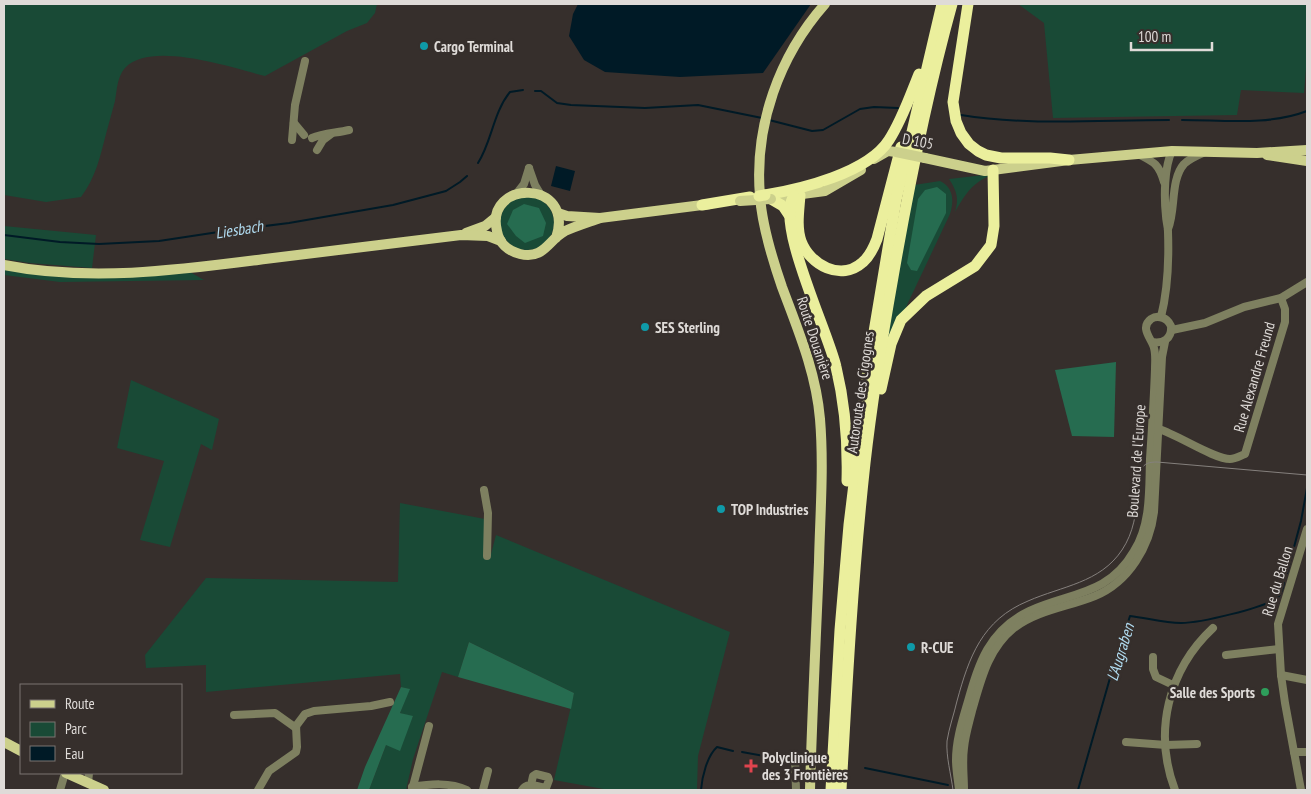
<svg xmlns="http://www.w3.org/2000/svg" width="1311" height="794" font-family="'PT Sans Narrow',sans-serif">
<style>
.green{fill:#194a36}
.forest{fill:#266c50}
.water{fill:#001a26}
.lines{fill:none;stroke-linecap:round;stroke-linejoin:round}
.stream{stroke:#001a26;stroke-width:2}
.minor{stroke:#7e8060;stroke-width:8}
.major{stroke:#ccd08c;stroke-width:10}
.highway{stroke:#ebef9d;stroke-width:11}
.tram{stroke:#85807d;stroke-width:1}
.major-bridge{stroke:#ccd08c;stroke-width:10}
.highway-bridge{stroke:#ebef9d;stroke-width:11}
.culture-dot{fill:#0f9aa8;stroke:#362f2c;stroke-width:2}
.leisure-dot{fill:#2e9e5b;stroke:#362f2c;stroke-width:2}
.health-dot{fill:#e0444e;stroke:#362f2c;stroke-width:2}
.labels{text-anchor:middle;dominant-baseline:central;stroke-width:5;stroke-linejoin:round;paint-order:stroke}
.poi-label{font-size:15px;font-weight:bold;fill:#dfdbd8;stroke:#362f2c;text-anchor:start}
.street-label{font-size:15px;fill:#dfdbd8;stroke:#362f2c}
.water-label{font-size:16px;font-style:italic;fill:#b1dcf1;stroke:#362f2c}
</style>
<rect width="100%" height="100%" fill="#362f2c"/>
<g class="green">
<path d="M 4,4 L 377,4 L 375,13 L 367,23 L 347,31 L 265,76 C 232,68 151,40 125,68 C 117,77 117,90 115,101 C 112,112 109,123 106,134 C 100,157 96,177 81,197 L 46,202 L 4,195 Z"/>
<polygon points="1018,4 1307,4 1307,56 1304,93 1241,90 1237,115 1053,118 1044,23"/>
<path d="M 993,174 C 972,183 966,193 955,212 C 959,199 957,191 949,179 Z"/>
<path d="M 940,181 C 954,188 954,201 950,214 L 907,305 L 882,369 L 914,185 Z"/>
<circle cx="527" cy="223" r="27"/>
<polygon points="4,226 96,235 92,268 30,263 4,259"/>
<polygon points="4,269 190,272 204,280 60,282 4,275"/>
<polygon points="131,380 219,419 212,450 201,444 170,547 140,540 164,461 117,448"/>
<polygon points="400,503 485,519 491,554 496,535 730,632 698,756 697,790 609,790 554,780 574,693 469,642 458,677 442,672 413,759 406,790 369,790 386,745 413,717 400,713 409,689 401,687 400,674 206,692 206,665 146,668 145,655 206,578 398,582"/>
</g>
<g class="forest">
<polygon points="937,187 946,194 946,213 917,271 911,270 907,263 918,199 925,190"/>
<polygon points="524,204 539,208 546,223 543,236 525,243 516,236 507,224 513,210"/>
<polygon points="1116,362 1114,437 1072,436 1055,370"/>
<polygon points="469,642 574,693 571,709 458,677"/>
<polygon points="401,687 410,689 400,713 413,716 400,751 386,745 369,790 357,790 365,767"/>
</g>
<g class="water">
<polygon points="578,4 811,4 763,73 680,77 605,72 584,60 569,36 573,14"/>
<polygon points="556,166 575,171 570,191 551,186"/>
</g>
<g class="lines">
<g class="stream">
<polyline points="535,91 541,91 557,103 571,105 645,108 698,105 762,118"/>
<path d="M 961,115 C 1030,126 1100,120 1169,120"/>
<polyline points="769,120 812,131 823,130 860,109 874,107 898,108"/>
<path d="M 1182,120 C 1223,120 1268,126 1307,111"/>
<path d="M 478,163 C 492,141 493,113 510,92 L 523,90"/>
<polyline points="4,235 60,242 99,244 159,241 225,231 289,223 393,205 446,191 460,182 467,176"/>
<polyline points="1287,573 1301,521 1307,488"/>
<polyline points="742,752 791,761"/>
<polyline points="865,768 948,785"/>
<path d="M 701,790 C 702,777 707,756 717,747 L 733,751"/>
<path d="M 1078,790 L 1110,678 L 1130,616 C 1147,618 1164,623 1181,623 C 1199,623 1265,608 1278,597 C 1282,593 1283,588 1284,583"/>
</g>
<g class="minor">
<polyline points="294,123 304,135"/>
<path d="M 312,138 C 323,133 337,133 349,130"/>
<polyline points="292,140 295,105 305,61"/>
<polyline points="317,150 323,140 331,134"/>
<path d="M 1138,154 C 1154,162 1159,164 1164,182"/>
<polyline points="529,168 535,185 541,195"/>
<polyline points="517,193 524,184 529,168"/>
<path d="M 1168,229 C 1176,210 1170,180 1184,164 C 1189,159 1198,155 1205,152"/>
<path d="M 1161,317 C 1168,289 1169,260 1168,232 C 1168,226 1166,221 1166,216 C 1164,198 1164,167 1172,151"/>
<polyline points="1172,330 1205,323 1244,307 1281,298 1307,282"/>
<path d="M 1159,429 C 1178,435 1214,459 1230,459 C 1235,459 1240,456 1245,454 L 1285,322 L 1285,309 L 1281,298"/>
<polyline points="484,490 488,513 487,556"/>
<polyline points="1226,655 1279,649"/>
<polyline points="1153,657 1153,669 1156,677 1173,685"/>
<polyline points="1281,675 1307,680"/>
<polyline points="234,715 275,713 296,728"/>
<polyline points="1126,742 1166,745 1197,744"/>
<polyline points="1294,752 1307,752"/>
<polyline points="795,757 796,790"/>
<polyline points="88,783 89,773"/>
<path d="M 412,787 C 430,784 450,782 467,790"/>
<polyline points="60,790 65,773"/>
<polyline points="258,790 269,771 296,752 297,747 296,726 305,714 314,711 371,706 390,702"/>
<polyline points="412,790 429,726"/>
<polyline points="483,790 488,771"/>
<path d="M 522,790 C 527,781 538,787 546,788 L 549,780 L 548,777 L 536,774 L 533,776 L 531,785"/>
<path d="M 959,790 C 958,780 956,770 956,760 C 956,742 961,725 966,708 C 978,667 986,632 1029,611 C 1070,592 1108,596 1134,551 C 1151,524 1149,490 1150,459 C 1152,429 1154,399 1155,369 C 1155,362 1156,355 1154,348 C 1152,339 1139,328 1151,319 C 1154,317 1158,316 1163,318 C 1167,319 1169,322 1171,326 C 1172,338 1164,344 1152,342"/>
<path d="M 964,790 C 964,776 962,762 964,748 C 965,736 969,723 972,711 C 981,680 988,649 1014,628 C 1038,610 1068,607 1095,596 C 1129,582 1150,546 1154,512 L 1162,357 L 1165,342"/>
<path d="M 1175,790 C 1153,732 1168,670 1213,628"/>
<polyline points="1301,790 1285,703 1281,675 1278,624 1307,529"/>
</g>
<g class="major">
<polyline points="1267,155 1307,161"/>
<polyline points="925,158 985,171 1069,160 1172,151 1257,153 1307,150"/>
<polyline points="874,159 888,151 896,152"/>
<polyline points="772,198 825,191 861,170"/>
<polyline points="558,213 567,216 600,218 710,204"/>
<polyline points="466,233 485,226 496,217"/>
<path d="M 556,238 C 576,179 484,179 497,231 C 499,243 508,251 520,254 C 544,260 548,240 565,231 C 576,226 589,222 600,218"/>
<path d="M 4,265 C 90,282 179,270 265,259 C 330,251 396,243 461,235 L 488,236 L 501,241"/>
<polyline points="4,742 21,751"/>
<polyline points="66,773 104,790"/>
<path d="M 810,790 C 812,714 816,638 819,562 C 820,515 824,467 820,419 C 816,372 798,330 782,287 C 772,258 762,226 760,196 C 754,126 779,56 825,4"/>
</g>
<g class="highway">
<polyline points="968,4 953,102 956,121 961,133 969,144 978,151 986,155 1001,158 1050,158 1069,160"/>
<path d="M 765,195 C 801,189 868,173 889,140 C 902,120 910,96 919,74"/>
<path d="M 800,195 C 799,210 796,227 801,241 C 810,265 841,282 863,262 C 870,256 874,247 877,239 L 901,147"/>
<path d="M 794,196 C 774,221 829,334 836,367 C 845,404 848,443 847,481"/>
<polyline points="771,199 783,206 789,215"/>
<polyline points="702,205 750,197"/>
<polyline points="881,389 891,344 901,320 926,296 975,266 991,245 994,226 993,170"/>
<polyline points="831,790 840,630 849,525 868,368 896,200 942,4"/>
<path d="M 841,790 C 847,681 853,572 865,463 C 872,401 882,339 893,277 C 909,185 927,94 952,4"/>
</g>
<path class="tram" d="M 953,790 C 951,774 946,757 947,741 C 949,728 954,714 957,701 C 969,657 982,620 1028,601 C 1062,586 1100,583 1122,550 C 1134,532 1136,513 1138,492 C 1138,485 1137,476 1141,470 C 1144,463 1150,462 1157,462 L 1307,475"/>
<g class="major-bridge">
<polyline points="896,152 925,158"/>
<polyline points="740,201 771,199"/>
</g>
<polyline class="highway-bridge" points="759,196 765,195"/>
</g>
<g class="culture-dot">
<circle cx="424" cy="46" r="5"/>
<circle cx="645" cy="327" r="5"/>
<circle cx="721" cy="509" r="5"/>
<circle cx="911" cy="647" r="5"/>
</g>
<circle class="leisure-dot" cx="1265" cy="692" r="5"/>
<path class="health-dot" d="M748.5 758.5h5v5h5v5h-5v5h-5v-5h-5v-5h5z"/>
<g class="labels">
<g class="poi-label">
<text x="434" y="46">Cargo Terminal</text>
<text x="655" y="327">SES Sterling</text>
<text x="731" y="509">TOP Industries</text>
<text x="921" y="647">R-CUE</text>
<text x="1255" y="692" text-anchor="end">Salle des Sports</text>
<text x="762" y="757">Polyclinique<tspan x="762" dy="17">des 3 Frontières</tspan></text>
</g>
<g class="street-label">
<text transform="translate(918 141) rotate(11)">D 105</text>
<text transform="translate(815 338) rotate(72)">Route Douanière</text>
<text transform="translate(1254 377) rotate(-74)">Rue Alexandre Freund</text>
<text transform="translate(860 392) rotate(-82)">Autoroute des Cigognes</text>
<text transform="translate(1136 461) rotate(-86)">Boulevard de l'Europe</text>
<text transform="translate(1277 581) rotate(-73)">Rue du Ballon</text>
</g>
<g class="water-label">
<text transform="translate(239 229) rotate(-9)">Liesbach</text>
<text transform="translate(1120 652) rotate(-73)">L'Augraben</text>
</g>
</g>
<rect width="1311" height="794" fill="none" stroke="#dfdbd8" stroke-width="10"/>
<rect x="20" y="684" width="162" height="90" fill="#362f2c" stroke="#7a7471"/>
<rect x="30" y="700" width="25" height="8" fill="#ccd08c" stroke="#7a7471"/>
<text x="65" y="709" font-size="15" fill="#dfdbd8">Route</text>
<rect x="30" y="722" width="25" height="15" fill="#194a36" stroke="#7a7471"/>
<text x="65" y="734" font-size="15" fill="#dfdbd8">Parc</text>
<rect x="30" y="746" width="25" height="15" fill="#001a26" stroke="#7a7471"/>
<text x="65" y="759" font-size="15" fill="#dfdbd8">Eau</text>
<path d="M1131 42v8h81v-8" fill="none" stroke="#dfdbd8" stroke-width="2.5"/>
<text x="1138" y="42" font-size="15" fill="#dfdbd8" stroke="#362f2c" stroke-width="4" paint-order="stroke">100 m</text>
</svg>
